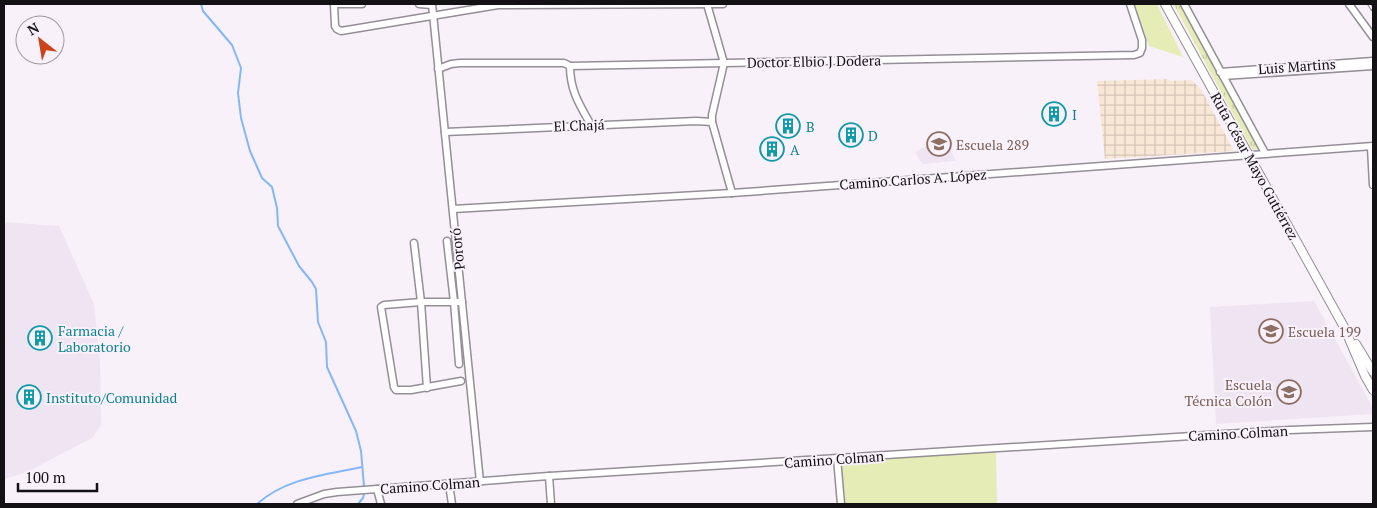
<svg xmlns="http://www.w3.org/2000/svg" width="1377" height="508" font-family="'PT Serif',serif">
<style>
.industrial{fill:url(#industrial-grid)}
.built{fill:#efe4f2}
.grass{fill:url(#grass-tufts)}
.green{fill:#e6ecb5}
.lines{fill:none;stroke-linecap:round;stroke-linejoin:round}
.stream{stroke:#84b7f7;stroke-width:2}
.minor-casing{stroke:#948e96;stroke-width:9}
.major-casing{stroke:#948e96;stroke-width:10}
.minor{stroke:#fff;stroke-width:6}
.major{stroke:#fff;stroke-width:8}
.rail-casing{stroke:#878288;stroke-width:4}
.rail{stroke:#f8f1fa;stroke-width:2;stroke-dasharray:5.5;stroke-linecap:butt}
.labels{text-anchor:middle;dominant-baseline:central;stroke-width:4;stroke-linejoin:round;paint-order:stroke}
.street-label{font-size:14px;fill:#131114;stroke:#f8f1fa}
.culture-label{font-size:14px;fill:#0d838f;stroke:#f8f1fa;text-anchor:start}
.education-label{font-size:14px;fill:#785e54;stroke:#f8f1fa;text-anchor:start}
</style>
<defs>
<pattern id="industrial-grid" width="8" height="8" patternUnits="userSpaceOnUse" patternTransform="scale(1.25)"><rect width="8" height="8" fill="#f9e7d6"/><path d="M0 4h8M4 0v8" fill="none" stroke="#d5c5b7"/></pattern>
<pattern id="grass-tufts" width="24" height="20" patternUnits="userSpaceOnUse" patternTransform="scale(1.25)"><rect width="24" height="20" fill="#e6ecb5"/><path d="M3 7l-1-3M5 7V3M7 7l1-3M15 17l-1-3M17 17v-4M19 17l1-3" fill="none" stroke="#c4c99b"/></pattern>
</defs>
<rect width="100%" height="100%" fill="#f8f1fa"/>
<polygon class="industrial" points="1168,79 1170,81 1191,80 1201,89 1234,151 1105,159 1097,81"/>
<g class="built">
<polygon points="944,137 956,161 922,164 915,152"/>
<polygon points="4,222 59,226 94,304 100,361 101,425 92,438 27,472 4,479"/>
<polygon points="1314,301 1373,408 1373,414 1216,424 1210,307"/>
</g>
<polygon class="grass" points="1175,4 1179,4 1182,6 1256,143 1257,148 1255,150 1252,149 1174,5"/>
<g class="green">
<polygon points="1157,4 1183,57 1149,46 1135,5"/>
<path d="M 996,451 L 997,504 L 843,504 C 842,492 838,472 844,462 Z"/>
</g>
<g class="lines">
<g class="stream">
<polyline points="201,4 203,11 232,45 241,68 238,93 241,118 250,151 262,178 272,187 277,208 278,226 299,266 312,282 316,289 318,322 326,342 327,367 356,431 361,451 364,486"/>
<path d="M 257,504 C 286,478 325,475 362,467"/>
<polyline points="358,504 363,498 364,494"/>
</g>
<g class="minor-casing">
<g id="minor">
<polyline points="334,4 335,26 337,29 341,31 498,5 723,4"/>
<polyline points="334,4 362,4"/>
<polyline points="419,4 432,5"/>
<polyline points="432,4 480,482"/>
<polyline points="707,4 724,63 712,115 712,122 732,193"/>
<polyline points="1184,4 1265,153"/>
<polyline points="1349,4 1373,37"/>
<path d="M 570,66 C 570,90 579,104 591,125"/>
<polyline points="438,69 451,64 460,63 564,63 570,66 1134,55 1140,53 1142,48 1142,40 1130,4"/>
<polyline points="1220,72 1373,61"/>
<polyline points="1223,76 1373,66"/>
<polyline points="445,132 696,121 712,122"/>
<polyline points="1371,147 1373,185"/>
<polyline points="453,209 732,193 1373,146"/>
<polyline points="447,241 454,302 459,364"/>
<polyline points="414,243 421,302 427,388"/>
<polyline points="461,381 411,390 396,390 394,387 381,307 384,305 421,302 462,302"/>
<polyline points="837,458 841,504"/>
<polyline points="549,476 551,504"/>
<polyline points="449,484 452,504"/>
<polyline points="377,489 381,504"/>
<polyline points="297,504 324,494 337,492 549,476 1289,430 1373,427"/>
</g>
</g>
<g class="major-casing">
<g id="major">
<polyline points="1165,4 1344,327 1365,376 1373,390"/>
<polyline points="1356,344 1373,372"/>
</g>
</g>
<use href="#minor" class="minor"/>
<use href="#major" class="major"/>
<g class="rail-casing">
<polyline id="rail" points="1369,4 1373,10"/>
</g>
<use href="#rail" class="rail"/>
</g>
<defs>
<g id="building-ring" transform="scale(1.25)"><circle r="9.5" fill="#f8f1fa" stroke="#0f9aa8" stroke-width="1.5"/><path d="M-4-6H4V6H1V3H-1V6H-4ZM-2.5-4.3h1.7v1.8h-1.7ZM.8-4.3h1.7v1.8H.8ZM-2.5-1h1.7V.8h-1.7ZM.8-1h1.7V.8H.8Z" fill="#0f9aa8"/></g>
<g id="school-ring" transform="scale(1.25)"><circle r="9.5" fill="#f8f1fa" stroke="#8d6e63" stroke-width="1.5"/><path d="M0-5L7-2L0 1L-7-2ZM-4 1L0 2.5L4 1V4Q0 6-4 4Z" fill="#8d6e63"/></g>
</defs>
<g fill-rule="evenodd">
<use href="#building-ring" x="1054" y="114"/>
<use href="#building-ring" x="788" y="126"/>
<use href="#building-ring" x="851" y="135"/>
<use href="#school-ring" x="939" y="144"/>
<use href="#building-ring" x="772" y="149"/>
<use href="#school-ring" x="1271" y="331"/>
<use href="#building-ring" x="40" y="338"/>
<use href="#school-ring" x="1289" y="392"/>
<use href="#building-ring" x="29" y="397"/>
</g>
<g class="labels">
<g class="street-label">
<text transform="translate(814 61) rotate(-1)">Doctor Elbio J Dodera</text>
<text transform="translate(1297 66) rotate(-4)">Luis Martins</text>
<text transform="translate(579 125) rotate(-2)">El Chajá</text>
<text transform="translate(1255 166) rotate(61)">Ruta César Mayo Gutiérrez</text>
<text transform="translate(913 179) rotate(-4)">Camino Carlos A. López</text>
<text transform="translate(457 249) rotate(-96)">Pororó</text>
<text transform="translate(1238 433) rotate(-3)">Camino Colman</text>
<text transform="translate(834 459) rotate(-4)">Camino Colman</text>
<text transform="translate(430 485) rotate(-4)">Camino Colman</text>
</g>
<g class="culture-label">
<text x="1072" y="114">I</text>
<text x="806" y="126">B</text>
<text x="868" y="135">D</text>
<text x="790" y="149">A</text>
<text x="58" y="330">Farmacia /<tspan x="58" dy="16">Laboratorio</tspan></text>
<text x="46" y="397">Instituto/Comunidad</text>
</g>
<g class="education-label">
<text x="956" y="144">Escuela 289</text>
<text x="1288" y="331">Escuela 199</text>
<text x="1272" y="384" text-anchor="end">Escuela<tspan x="1272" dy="16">Técnica Colón</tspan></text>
</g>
</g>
<rect width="1377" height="508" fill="none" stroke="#131114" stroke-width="10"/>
<g transform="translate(40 40) rotate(329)"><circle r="24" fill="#f8f1fa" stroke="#9c979e"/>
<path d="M0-4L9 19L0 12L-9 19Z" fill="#cb4318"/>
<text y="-8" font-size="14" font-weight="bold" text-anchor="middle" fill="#131114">N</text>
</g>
<path d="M18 483v8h79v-8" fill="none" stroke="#131114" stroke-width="2.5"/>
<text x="25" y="483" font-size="15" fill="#131114" stroke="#f8f1fa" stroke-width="4" paint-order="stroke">100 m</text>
</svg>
